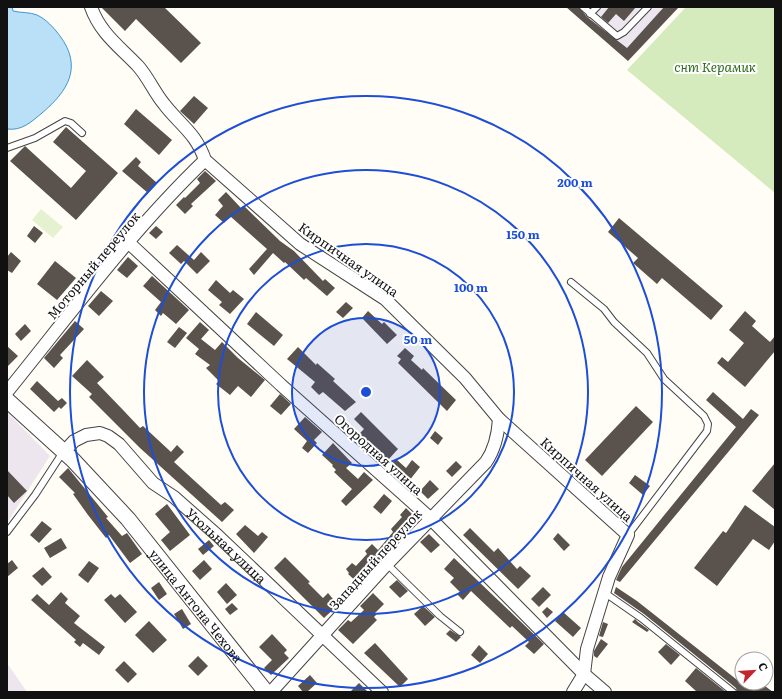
<svg xmlns="http://www.w3.org/2000/svg" width="782" height="699" font-family="Literata,serif">
<style>
.industrial{fill:#eee6ef}
.green{fill:#d5ebbd}
.pitch{fill:#e6f2cf}
.water{fill:#b9e0f7;stroke:#3f96cf}
.building{fill:#5a524d}
.lines{fill:none;stroke-linecap:round;stroke-linejoin:round}
.service-casing{stroke:#444;stroke-width:8}
.minor-casing{stroke:#444;stroke-width:14}
.tertiary-casing{stroke:#444;stroke-width:17}
.service{stroke:#fff;stroke-width:6}
.minor{stroke:#fff;stroke-width:12}
.tertiary{stroke:#fff;stroke-width:15}
.ring{fill:none;stroke:#1d4ed8;stroke-width:2}
.labels{text-anchor:middle;dominant-baseline:central;stroke-width:4;stroke-linejoin:round;paint-order:stroke}
.park-label{font-size:13px;font-style:italic;fill:#2f6b1f;stroke:#fff}
.street-label{font-size:13px;fill:#111;stroke:#fff}
.centre{fill:#1d4ed8;stroke:#fff;stroke-width:2}
.ring-label{font-size:12px;text-anchor:middle;font-weight:bold;fill:#1d4ed8;stroke:#fff;stroke-width:4;stroke-linejoin:round;paint-order:stroke}
</style>
<rect width="100%" height="100%" fill="#fffdf5"/>
<g class="industrial">
<polygon points="568,7 666,7 622,53"/>
<polygon points="7,412 50,456 7,523"/>
<polygon points="7,663 27,692 7,692"/>
</g>
<polygon class="green" points="686,7 775,7 775,193 627,70"/>
<polygon class="pitch" points="41,209 63,227 53,238 32,220"/>
<path class="water" d="M 7,7 L 12,7 L 13,11 C 21,13 30,12 37,15 C 46,19 54,28 60,36 C 83,67 68,91 42,113 C 31,122 22,131 7,129 Z"/>
<g class="building">
<polygon points="101,7 164,7 201,43 181,63 136,19 125,31"/>
<polygon points="566,7 579,7 587,17 627,48 664,7 679,7 628,61"/>
<polygon points="609,7 636,7 624,21 616,14 608,23 601,17"/>
<polygon points="194,96 208,108 194,124 180,111"/>
<polygon points="136,109 172,140 159,155 124,124"/>
<polygon points="66,127 118,173 76,220 10,161 25,146 71,188 86,171 53,142"/>
<polygon points="136,157 141,162 138,166 157,183 148,193 122,171"/>
<polygon points="205,171 216,181 191,204 193,206 185,214 176,205 184,197 185,198 200,183 197,179"/>
<polygon points="226,192 241,208 244,206 280,241 294,251 323,281 325,279 335,288 327,296 306,278 304,280 285,262 284,263 273,253 254,275 249,269 267,249 230,216 224,223 215,215 223,206 218,200"/>
<polygon points="619,218 723,306 711,320 662,278 657,284 633,263 638,258 608,232"/>
<polygon points="34,226 43,233 35,243 27,236"/>
<polygon points="156,226 163,232 156,239 149,233"/>
<polygon points="177,245 194,260 201,252 210,261 197,274 184,261 181,264 169,253"/>
<polygon points="11,252 21,261 12,273 7,270 7,257"/>
<polygon points="128,257 138,266 127,278 117,270"/>
<polygon points="55,261 76,278 57,300 37,284"/>
<polygon points="152,276 189,310 176,324 163,313 161,316 155,310 161,302 143,286"/>
<polygon points="216,280 230,293 233,290 244,299 230,314 219,305 222,302 208,290"/>
<polygon points="101,291 113,301 99,316 88,306"/>
<polygon points="346,302 353,308 343,318 336,312"/>
<polygon points="368,311 382,324 384,322 397,335 387,344 362,318"/>
<polygon points="745,311 756,321 752,326 770,342 775,336 775,351 745,387 717,363 722,357 728,362 744,343 729,330"/>
<polygon points="256,312 283,335 274,346 247,324"/>
<polygon points="75,321 84,329 60,355 63,358 54,368 44,358"/>
<polygon points="200,322 209,330 201,339 215,350 222,342 238,358 265,380 251,397 238,386 230,395 216,384 219,381 206,368 210,365 195,354 199,349 186,338"/>
<polygon points="25,324 31,331 21,341 15,334"/>
<polygon points="179,327 187,333 175,348 167,342"/>
<polygon points="7,346 18,356 7,367"/>
<polygon points="298,347 316,365 317,363 335,379 333,381 356,402 345,411 323,392 319,395 311,387 315,382 287,359"/>
<polygon points="405,348 414,356 411,360 422,370 423,368 427,372 456,400 447,411 398,363 401,359 397,356"/>
<polygon points="87,360 104,377 97,383 124,411 140,428 143,426 171,452 177,445 184,452 174,462 221,505 225,502 234,510 222,522 140,448 89,397 92,394 72,376"/>
<polygon points="37,381 58,401 62,398 67,403 61,409 59,407 54,412 30,389"/>
<polygon points="713,392 743,419 751,409 759,415 620,582 616,580 622,567 736,427 706,400"/>
<polygon points="280,394 291,404 281,415 270,406"/>
<polygon points="636,406 653,422 602,476 585,460"/>
<polygon points="361,412 398,449 388,460 359,434 364,429 354,419"/>
<polygon points="305,417 322,432 314,440 317,443 308,453 302,448 307,441 294,429"/>
<polygon points="435,431 443,438 438,445 430,438"/>
<polygon points="333,443 352,463 346,468 358,479 364,472 373,480 346,506 341,501 352,489 334,472 336,470 332,466 333,465 322,455"/>
<polygon points="396,459 406,468 412,460 420,467 409,481 390,466"/>
<polygon points="456,461 462,467 452,477 446,471"/>
<polygon points="775,463 775,510 752,491"/>
<polygon points="68,468 108,517 106,518 122,536 127,533 142,554 130,563 109,535 106,538 88,515 73,494 75,493 59,477"/>
<polygon points="7,470 27,491 14,503 7,495"/>
<polygon points="635,475 650,486 643,495 629,483"/>
<polygon points="430,480 439,489 428,499 420,491"/>
<polygon points="384,494 392,501 381,514 373,507"/>
<polygon points="167,504 190,535 170,551 161,540 170,532 155,514"/>
<polygon points="745,505 775,527 775,541 769,550 753,539 717,586 694,568 723,531 726,533"/>
<polygon points="406,508 417,519 359,584 348,574 349,573 346,569 352,563 356,566 367,554 365,551 372,544 378,550 393,532 391,529 402,517 400,515"/>
<polygon points="42,521 52,529 39,543 30,535"/>
<polygon points="245,525 258,536 262,532 268,537 254,553 236,534"/>
<polygon points="470,528 494,552 498,548 517,569 520,566 531,576 518,589 463,535"/>
<polygon points="558,533 570,545 564,551 553,539"/>
<polygon points="429,534 440,545 431,553 420,542"/>
<polygon points="61,538 67,548 50,558 44,548"/>
<polygon points="209,540 214,546 203,555 198,549"/>
<polygon points="285,557 310,582 308,583 323,598 328,593 338,605 324,618 274,568"/>
<polygon points="454,558 544,644 534,654 525,646 529,642 512,626 510,628 471,591 463,600 457,594 460,592 450,582 454,578 444,569"/>
<polygon points="12,560 18,568 7,577 7,564"/>
<polygon points="204,560 212,569 200,580 192,571"/>
<polygon points="89,561 99,568 88,583 78,575"/>
<polygon points="43,567 52,577 42,586 32,576"/>
<polygon points="397,580 408,591 400,598 389,587"/>
<polygon points="159,582 167,594 159,600 151,588"/>
<polygon points="226,583 237,595 227,604 217,592"/>
<polygon points="543,587 551,595 539,607 531,599"/>
<polygon points="616,587 637,601 741,683 761,683 773,692 737,692 736,688 644,614 614,593"/>
<polygon points="61,592 68,599 65,603 80,616 74,623 105,647 99,655 83,643 80,647 74,642 76,640 31,600 37,594 49,605"/>
<polygon points="373,593 384,604 375,613 376,615 374,617 377,620 353,644 338,630 348,620 351,622 364,610 360,606"/>
<polygon points="111,594 115,598 120,594 137,612 125,623 104,600"/>
<polygon points="232,603 238,609 230,615 225,609"/>
<polygon points="423,606 435,617 425,626 414,614"/>
<polygon points="547,607 553,612 547,618 542,612"/>
<polygon points="182,609 191,624 183,629 174,614"/>
<polygon points="563,612 581,628 573,637 555,621"/>
<polygon points="635,619 638,622 649,630 647,632 632,622"/>
<polygon points="149,621 167,640 153,653 135,635"/>
<polygon points="603,622 608,624 603,637 599,636"/>
<polygon points="450,630 461,637 456,642 446,634"/>
<polygon points="272,634 287,650 284,653 289,658 271,675 264,668 272,660 259,647"/>
<polygon points="601,639 608,644 597,658 594,656 594,651"/>
<polygon points="375,643 408,679 400,687 364,653"/>
<polygon points="666,644 680,655 671,665 658,652"/>
<polygon points="479,645 488,654 480,663 471,655"/>
<polygon points="198,656 208,666 198,676 188,666"/>
<polygon points="124,661 137,674 128,683 115,670"/>
<polygon points="696,668 726,692 697,692 685,681"/>
<polygon points="310,675 317,683 307,692 303,692 298,686"/>
<polygon points="359,683 368,692 350,692"/>
</g>
<g class="lines">
<g class="service-casing">
<g id="service">
<polyline points="583,7 617,36 624,32 648,7"/>
<polyline points="590,14 597,7"/>
<polyline points="7,148 35,138 65,121 71,123 82,133"/>
<polyline points="571,282 604,309 614,322 647,353 664,379 704,416 708,424 707,431 628,535"/>
<polyline points="7,532 35,495 63,452"/>
<polyline points="387,564 440,616 460,632"/>
<polyline points="605,593 641,618 733,692"/>
</g>
</g>
<g class="minor-casing">
<g id="minor">
<path d="M 91,7 C 100,33 120,47 138,66 C 148,77 154,92 164,104 C 180,125 196,133 205,160 L 300,244 L 385,299 L 465,378 L 499,419 L 628,535 L 609,577 L 587,649 L 584,674 L 573,692"/>
<polyline points="128,242 281,385 430,518 584,674 605,692"/>
<path d="M 7,392 C 71,313 132,230 205,160"/>
<path id="s1" d="M 64,452 L 74,441 L 86,435 L 100,433 L 108,436 L 119,444 L 153,483 L 174,497 L 217,535 L 382,692"/>
<path d="M 271,692 L 387,564 L 486,462 C 495,449 498,435 499,419"/>
</g>
</g>
<g class="tertiary-casing">
<g id="tertiary">
<path id="s2" d="M 7,400 L 73,460 L 128,519 L 266,692"/>
</g>
</g>
<use href="#service" class="service"/>
<use href="#minor" class="minor"/>
<use href="#tertiary" class="tertiary"/>
</g>
<circle cx="366" cy="392" r="74" fill="#1d4ed8" fill-opacity=".12"/>
<g class="ring">
<circle cx="366" cy="392" r="74"/>
<circle cx="366" cy="392" r="148"/>
<circle cx="366" cy="392" r="222"/>
<circle cx="366" cy="392" r="296"/>
</g>
<g class="labels">
<g class="park-label">
<text x="715" y="66">снт Керамик</text>
</g>
<g class="street-label">
<text transform="translate(349 259) rotate(35)">Кирпичная улица</text>
<text transform="translate(93 265) rotate(-50)">Моторный переулок</text>
<text transform="translate(379 454) rotate(42)">Огородная улица</text>
<text transform="translate(587 479) rotate(42)">Кирпичная улица</text>
<text stroke="none"><textPath href="#s1" startOffset="213">Угольная улица</textPath></text>
<text transform="translate(375 559) rotate(-48)">Западный переулок</text>
<text stroke="none"><textPath href="#s2" startOffset="280">улица Антона Чехова</textPath></text>
</g>
</g>
<circle cx="366" cy="392" r="6" class="centre"/>
<g class="ring-label">
<text x="575" y="187">200 m</text>
<text x="523" y="239">150 m</text>
<text x="471" y="292">100 m</text>
<text x="418" y="344">50 m</text>
</g>
<rect width="782" height="699" fill="none" stroke="#111111" stroke-width="16"/>
<g transform="translate(754 671) rotate(65)"><circle r="19" fill="#ffffff" stroke="#a0a0a0"/>
<path d="M0-3L7 15L0 10L-7 15Z" fill="#c4262e"/>
<text y="-6" font-size="11" font-weight="bold" text-anchor="middle" fill="#111111">С</text>
</g>
</svg>
